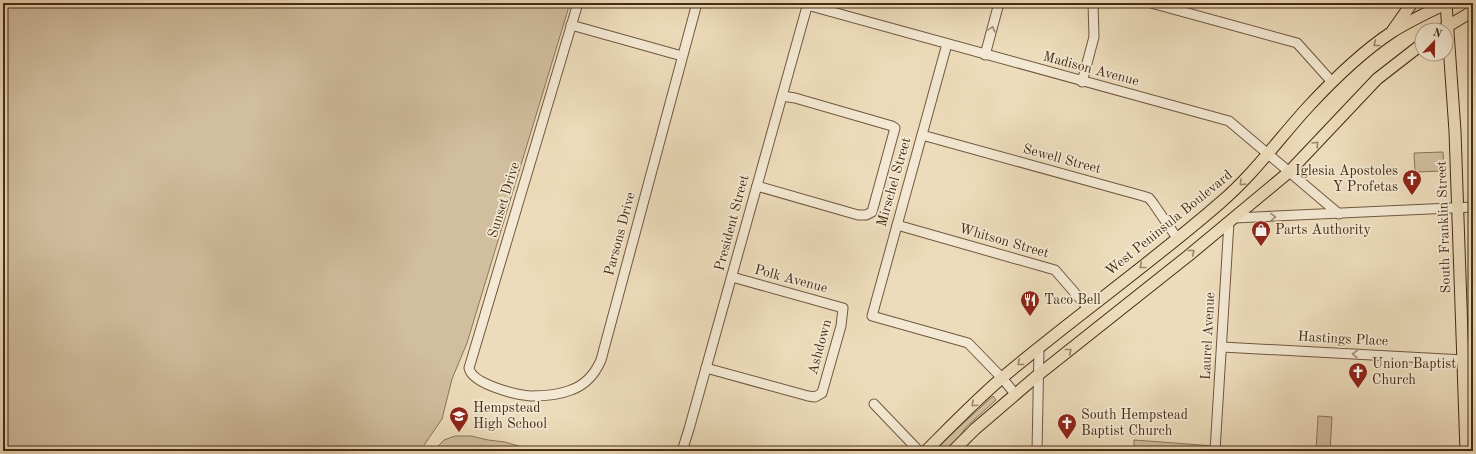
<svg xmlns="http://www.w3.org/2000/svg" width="1476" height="454" font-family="'Old Standard TT',serif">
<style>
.green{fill:#d1be9f;stroke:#8c745a}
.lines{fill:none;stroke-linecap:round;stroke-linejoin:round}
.minor-casing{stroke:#70573e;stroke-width:11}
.major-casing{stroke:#472b14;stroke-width:13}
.minor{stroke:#f3e8d3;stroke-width:9}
.major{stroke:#eddcbb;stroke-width:11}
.oneway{stroke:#9d8a74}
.oneway2{stroke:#9a8468}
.labels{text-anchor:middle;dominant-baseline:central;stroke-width:3.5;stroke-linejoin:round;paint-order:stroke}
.street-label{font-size:14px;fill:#472b14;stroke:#f3e8d3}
.poi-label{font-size:14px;fill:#472b14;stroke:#f3e8d3;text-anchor:start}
</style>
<rect width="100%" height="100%" fill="#eddcbb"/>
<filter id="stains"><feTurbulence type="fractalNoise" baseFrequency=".005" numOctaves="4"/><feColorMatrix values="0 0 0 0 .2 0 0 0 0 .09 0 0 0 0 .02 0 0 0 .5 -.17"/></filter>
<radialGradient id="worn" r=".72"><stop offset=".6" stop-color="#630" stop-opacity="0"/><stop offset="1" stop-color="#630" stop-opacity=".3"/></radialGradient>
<g class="green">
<polygon points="3,3 570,3 467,343 452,379 442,419 420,451 3,451"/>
<polygon points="1443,152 1444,171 1415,172 1414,153"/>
<polygon points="993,396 996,400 966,427 956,442 947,451 933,451"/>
<polygon points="1318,416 1332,417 1330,451 1316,451"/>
<polygon points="455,436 471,436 488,440 505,442 522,447 539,447 546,451 433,451 444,440"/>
<polygon points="1134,440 1214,446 1214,451 1134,451"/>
</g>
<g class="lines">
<g class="minor-casing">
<g id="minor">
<path d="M 578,3 L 469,368 C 472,384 516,395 531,396 C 544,396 559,395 571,390 C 585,385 595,374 601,360 L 697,3"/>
<polyline points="1151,3 1297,43 1332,82"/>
<polyline points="807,5 1229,121 1339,214"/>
<polyline points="571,25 682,56"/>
<polyline points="947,44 872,316 968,343 1002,378 1016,395"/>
<polyline points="985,55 999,3"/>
<polyline points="1082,82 1094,37 1093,3"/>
<polyline points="922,135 1143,196 1149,198 1153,203 1177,238"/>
<polyline points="757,186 858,215 866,215 872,212 895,128 892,126 795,98 782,96"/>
<polyline points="1234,218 1473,207"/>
<polyline points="897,225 1055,270 1088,308"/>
<polyline points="1222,347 1464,360"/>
<polyline points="706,368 808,396 815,397 822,393 841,326 843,308 732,277"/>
<polyline points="874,404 919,451"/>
<polyline points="682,451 689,429 808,3"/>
<polyline points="1037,451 1039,348"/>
<polyline points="1215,451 1229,222"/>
</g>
</g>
<g class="major-casing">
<g id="major">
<polyline points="1446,3 1455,131 1466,451"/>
<polyline points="1443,29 1473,11"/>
<polyline points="1393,30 1412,3"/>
<path d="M 926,451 C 951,426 976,400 1003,377 C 1074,317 1150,264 1220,203 C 1253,175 1278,140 1307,108 C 1332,81 1360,53 1392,32 C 1409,21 1429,12 1447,3"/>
<polyline points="953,451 975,429 1038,375 1188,256 1289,172 1377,79 1422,44"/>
</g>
</g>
<use href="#minor" class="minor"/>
<use href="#major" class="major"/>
</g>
<defs><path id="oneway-chevron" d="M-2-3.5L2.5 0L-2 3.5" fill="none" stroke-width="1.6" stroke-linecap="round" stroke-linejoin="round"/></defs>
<g class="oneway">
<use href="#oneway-chevron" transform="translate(992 29) rotate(-74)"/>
<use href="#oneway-chevron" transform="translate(1273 217) rotate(-2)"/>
<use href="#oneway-chevron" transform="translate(1355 354) rotate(-177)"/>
</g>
<g class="oneway2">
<use href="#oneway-chevron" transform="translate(1376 44) rotate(142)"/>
<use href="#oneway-chevron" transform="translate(1316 144) rotate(-46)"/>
<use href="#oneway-chevron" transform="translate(1242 183) rotate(135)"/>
<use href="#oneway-chevron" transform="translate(1192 252) rotate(-39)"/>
<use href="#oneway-chevron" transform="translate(1142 266) rotate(142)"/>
<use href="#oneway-chevron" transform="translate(1069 351) rotate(-39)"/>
<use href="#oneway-chevron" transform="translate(1020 363) rotate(141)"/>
<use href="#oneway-chevron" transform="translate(974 404) rotate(137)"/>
</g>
<defs>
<g id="church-pin" transform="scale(1)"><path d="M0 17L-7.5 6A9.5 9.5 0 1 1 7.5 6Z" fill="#8f2418" stroke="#f3e8d3"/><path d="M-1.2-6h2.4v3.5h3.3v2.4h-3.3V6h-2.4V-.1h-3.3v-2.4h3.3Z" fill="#fff"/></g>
<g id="shop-pin" transform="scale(1)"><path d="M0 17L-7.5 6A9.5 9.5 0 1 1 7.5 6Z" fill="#8f2418" stroke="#f3e8d3"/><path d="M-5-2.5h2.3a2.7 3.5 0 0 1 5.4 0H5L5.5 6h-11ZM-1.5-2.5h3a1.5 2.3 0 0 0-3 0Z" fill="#fff"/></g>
<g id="restaurant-pin" transform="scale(1)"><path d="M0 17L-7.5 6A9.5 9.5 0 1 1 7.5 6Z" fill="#8f2418" stroke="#f3e8d3"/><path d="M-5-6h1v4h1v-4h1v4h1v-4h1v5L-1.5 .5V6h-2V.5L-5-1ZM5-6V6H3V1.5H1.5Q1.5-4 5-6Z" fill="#fff"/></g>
<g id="school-pin" transform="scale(1)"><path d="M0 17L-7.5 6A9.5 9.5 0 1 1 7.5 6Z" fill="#8f2418" stroke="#f3e8d3"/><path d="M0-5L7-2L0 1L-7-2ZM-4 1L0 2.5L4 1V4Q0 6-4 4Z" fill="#fff"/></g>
</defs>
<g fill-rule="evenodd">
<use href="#church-pin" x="1412" y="179"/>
<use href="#shop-pin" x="1261" y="230"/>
<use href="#restaurant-pin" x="1030" y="300"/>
<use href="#church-pin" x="1358" y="372"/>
<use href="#school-pin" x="459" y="416"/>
<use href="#church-pin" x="1067" y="423"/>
</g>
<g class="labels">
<g class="street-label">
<text transform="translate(1091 69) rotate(15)">Madison Avenue</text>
<text transform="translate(1062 159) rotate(15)">Sewell Street</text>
<text transform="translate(894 182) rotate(-74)">Mirschel Street</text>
<text transform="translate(504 200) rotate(-73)">Sunset Drive</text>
<text transform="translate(732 223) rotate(-75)">President Street</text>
<text transform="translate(1169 223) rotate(-39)">West Peninsula Boulevard</text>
<text transform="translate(1444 227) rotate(-92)">South Franklin Street</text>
<text transform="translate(620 234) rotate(-75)">Parsons Drive</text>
<text transform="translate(1004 241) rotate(16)">Whitson Street</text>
<text transform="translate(791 279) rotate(15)">Polk Avenue</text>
<text transform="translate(1208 336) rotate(-87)">Laurel Avenue</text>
<text transform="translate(1343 339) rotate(3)">Hastings Place</text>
<text transform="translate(820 347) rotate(-75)">Ashdown</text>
</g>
<g class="poi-label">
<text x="1398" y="171" text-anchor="end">Iglesia Apostoles<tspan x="1398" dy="16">Y Profetas</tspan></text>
<text x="1275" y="230">Parts Authority</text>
<text x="1044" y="300">Taco Bell</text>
<text x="1372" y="364">Union Baptist<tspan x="1372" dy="16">Church</tspan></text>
<text x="473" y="408">Hempstead<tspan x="473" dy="16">High School</tspan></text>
<text x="1081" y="415">South Hempstead<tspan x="1081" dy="16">Baptist Church</tspan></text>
</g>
</g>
<rect width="1476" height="454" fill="none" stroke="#eddcbb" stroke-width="16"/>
<rect x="4" y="4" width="1468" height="446" fill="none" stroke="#472b14" stroke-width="2"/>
<rect x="8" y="8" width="1460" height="438" fill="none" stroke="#472b14"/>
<g transform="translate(1434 42) rotate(22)"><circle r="19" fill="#f3e8d3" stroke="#ae9c87"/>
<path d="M0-3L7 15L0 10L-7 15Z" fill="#8f2418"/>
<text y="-6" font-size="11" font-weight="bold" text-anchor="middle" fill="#472b14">N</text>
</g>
<rect width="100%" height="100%" filter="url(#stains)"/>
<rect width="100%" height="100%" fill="url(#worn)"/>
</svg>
